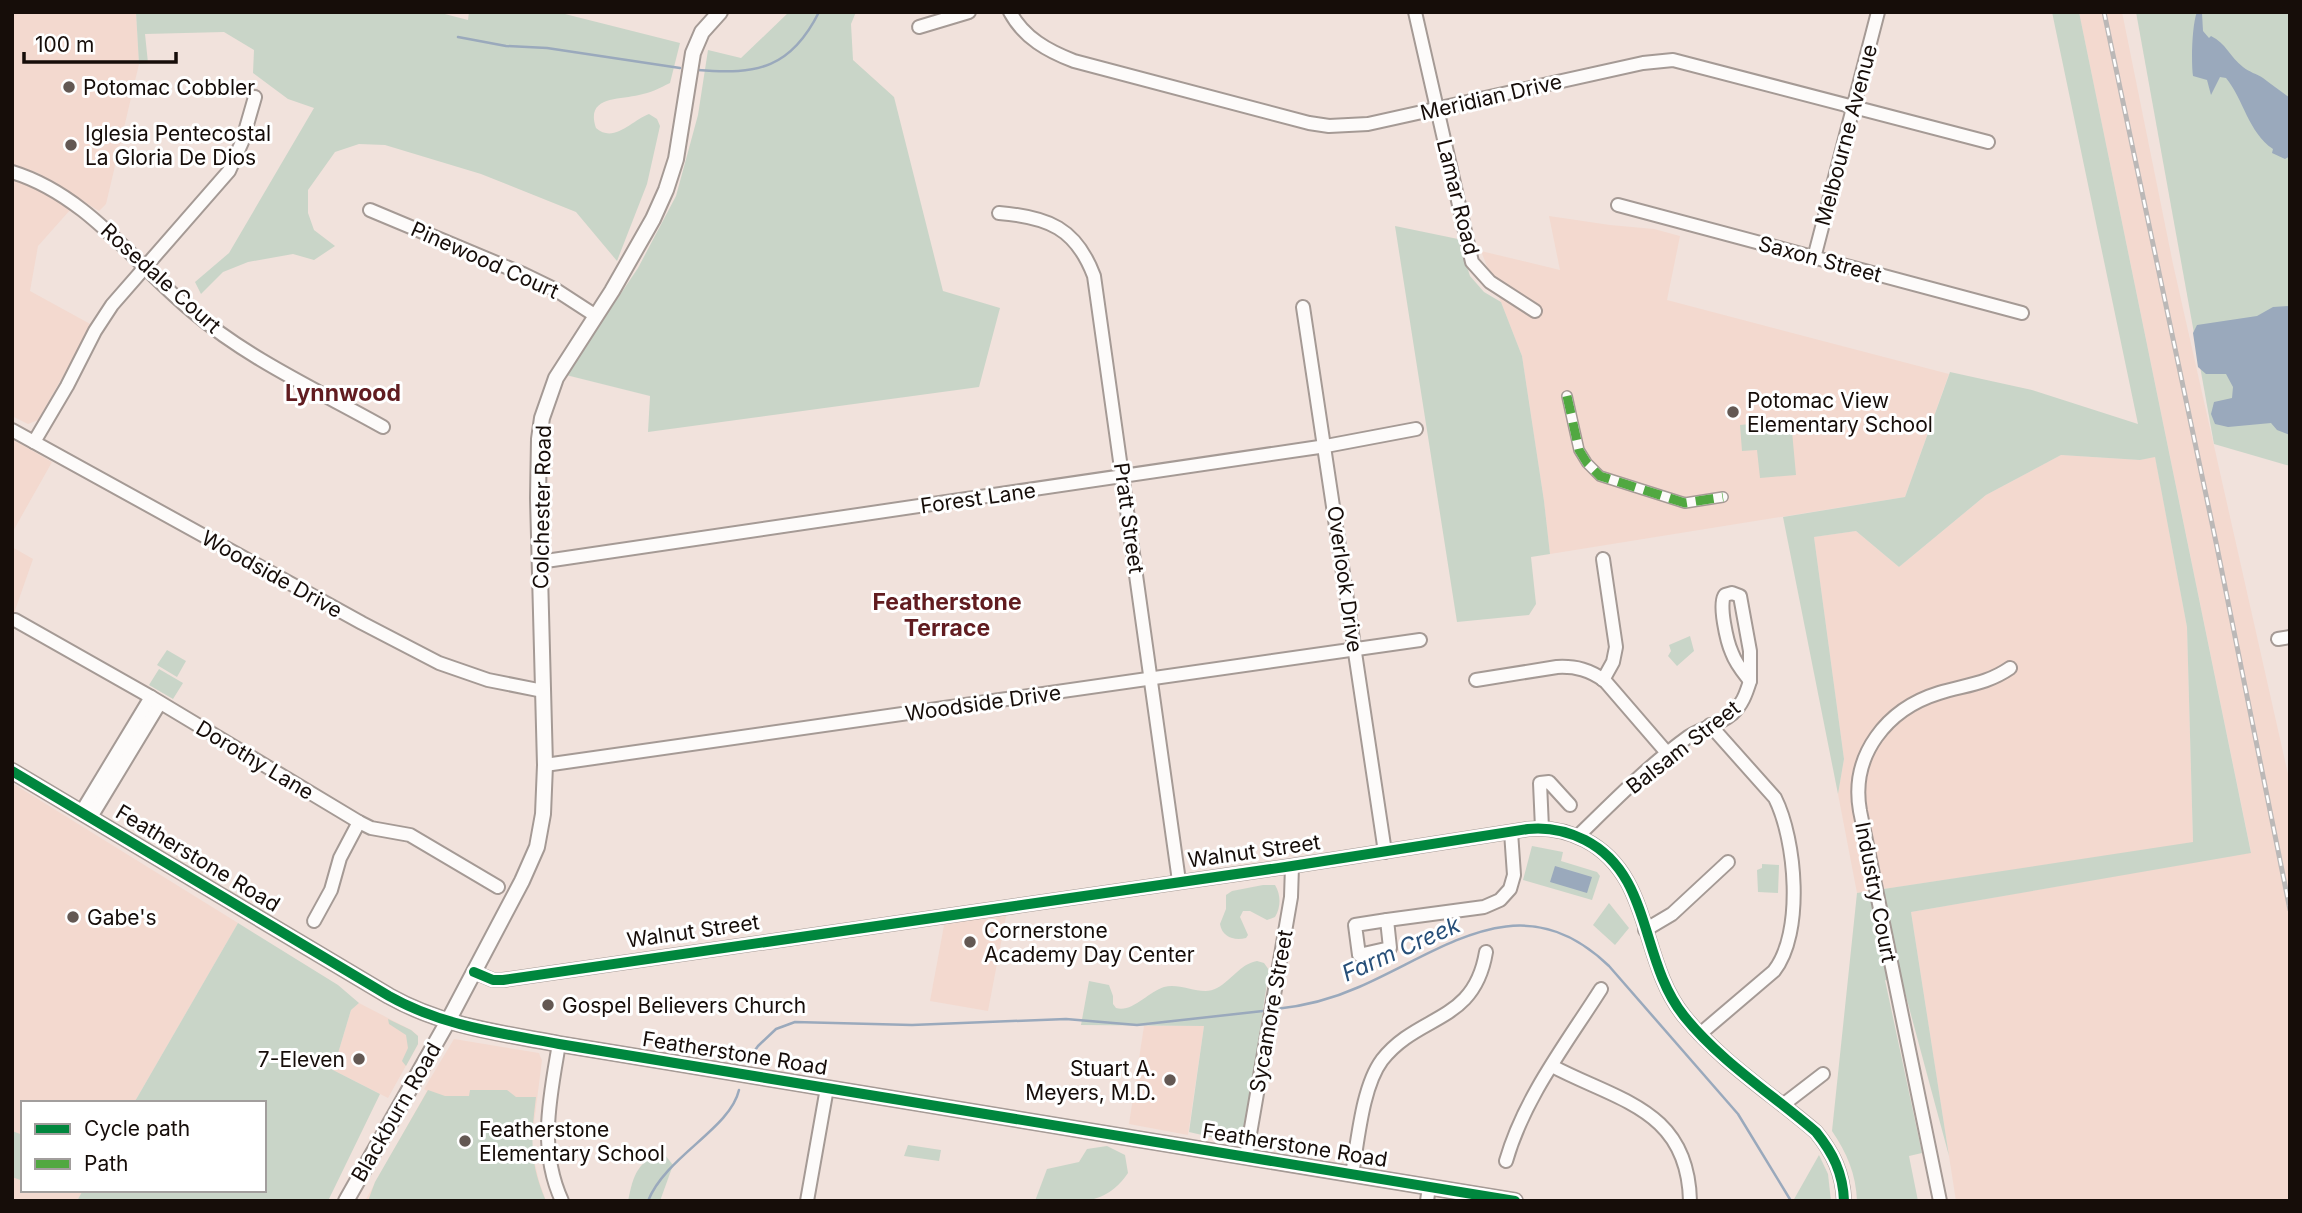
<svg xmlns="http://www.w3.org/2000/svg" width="2302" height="1213" font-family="Inter,sans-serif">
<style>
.built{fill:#f3d9cf}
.green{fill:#c9d5c8}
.water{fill:#9aa9bc}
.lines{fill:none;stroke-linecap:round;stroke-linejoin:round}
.stream{stroke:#9aa9bc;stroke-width:2.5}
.pedestrian-casing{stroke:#a59a95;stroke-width:12}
.minor-casing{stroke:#a59a95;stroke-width:16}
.tertiary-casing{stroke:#a59a95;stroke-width:18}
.pedestrian{stroke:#fdfbfa;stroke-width:9}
.minor{stroke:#fdfbfa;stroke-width:12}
.tertiary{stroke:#fdfbfa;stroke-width:14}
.rail-casing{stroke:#bbb8b7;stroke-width:5}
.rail{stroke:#fff;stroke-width:2.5;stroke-dasharray:8;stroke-linecap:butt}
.quiet{stroke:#51a841;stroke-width:9;stroke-dasharray:18 9;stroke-linecap:butt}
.cycleway-casing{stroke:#fff;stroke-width:15}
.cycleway{stroke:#00873e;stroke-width:10}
.poi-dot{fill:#635853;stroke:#fff;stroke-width:2.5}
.labels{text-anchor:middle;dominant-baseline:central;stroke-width:6;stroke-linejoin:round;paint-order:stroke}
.poi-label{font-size:21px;fill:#160d09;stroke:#fff;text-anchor:start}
.street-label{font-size:21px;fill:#160d09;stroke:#fff}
.neighbourhood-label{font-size:23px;font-weight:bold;fill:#611c20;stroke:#fff}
.water-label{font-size:23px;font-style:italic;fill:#264e78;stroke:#fff}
</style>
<rect width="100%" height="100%" fill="#f1e2dc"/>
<g class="built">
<polygon points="12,12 136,12 139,64 106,204 99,211 38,173 12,164"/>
<polygon points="2079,12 2122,12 2173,264 2290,783 2290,1201 1956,1201 1911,912 2251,852"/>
<polygon points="12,177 39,188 70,210 38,246 30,291 92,325 38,420 28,424 12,416"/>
<polygon points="1549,216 1610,225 1654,229 1680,236 1667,300 1949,374 1905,497 1550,554 1544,501 1522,356 1481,251 1560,270"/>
<polygon points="12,439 52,462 12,533"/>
<polygon points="2061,455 2140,460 2155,456 2187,627 2193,843 1857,893 1838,794 1844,759 1814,537 1856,531 1899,567 1986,495"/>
<polygon points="12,547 33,559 12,619"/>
<polygon points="12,783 238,923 134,1103 23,1103 23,1190 83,1190 77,1201 12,1201"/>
<polygon points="1007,911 988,1011 930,1001 945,920"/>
<polygon points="359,1003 411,1030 418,1036 418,1044 388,1098 333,1070 351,1010"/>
<polygon points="1144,1026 1204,1026 1188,1135 1129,1124"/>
<polygon points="454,1039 539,1053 540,1056 542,1060 531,1147 539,1181 546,1201 365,1201 427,1091 424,1089"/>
</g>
<g class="green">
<path d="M 136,12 L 437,12 L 468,20 L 469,12 L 557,12 L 680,43 L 670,83 C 660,88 650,93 639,95 C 619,100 585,96 596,128 C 614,144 632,120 649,114 L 657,119 L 660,126 L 647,184 L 617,261 L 576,212 L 481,174 L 385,145 L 359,144 L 335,152 L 308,190 L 308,213 L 314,230 L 335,246 L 314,260 L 293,254 L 248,262 L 223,272 L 201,294 L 195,282 L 229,253 L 314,108 L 288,99 L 253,73 L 254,50 L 224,32 L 145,34 L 148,63 L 139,64 Z"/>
<polygon points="789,12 856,12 851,24 853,60 894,97 943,291 1000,308 979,387 648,432 650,396 566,375 638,268 676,196 698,115 708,50 741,58"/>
<path d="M 2052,12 L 2079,12 L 2251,853 L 1911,912 L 1949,1156 L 1903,985 L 1885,980 L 1922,1153 L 1909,1156 L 1918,1201 L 1857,1201 C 1856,1174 1847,1153 1832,1131 L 1857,893 L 2193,842 L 2187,627 L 2155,457 L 2140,460 L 2061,455 L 1986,495 L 1899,567 L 1856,531 L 1814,537 L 1844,759 L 1838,794 L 1783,517 L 1905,497 L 1950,372 L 2032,390 L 2138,424 Z"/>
<polygon points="2136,12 2290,12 2290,466 2214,444"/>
<polygon points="1395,226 1458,239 1470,276 1484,292 1501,302 1522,356 1544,501 1550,554 1531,557 1536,604 1529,615 1457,622"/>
<polygon points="1791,420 1796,475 1760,478 1757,450 1742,451 1740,425"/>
<polygon points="1690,636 1694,651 1677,666 1668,656 1671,651 1669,645"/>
<polygon points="167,650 186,661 177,677 157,665"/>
<polygon points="159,669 183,683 173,699 149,685"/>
<polygon points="1532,846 1563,852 1561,861 1597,872 1600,876 1592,900 1523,880"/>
<polygon points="1762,864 1779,865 1778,893 1758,892 1757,870 1762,868"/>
<path d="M 1263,885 L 1275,885 C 1281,895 1281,907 1275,917 L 1267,920 L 1250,911 L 1243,911 L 1240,917 L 1248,935 L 1246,938 C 1234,941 1222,937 1220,924 L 1226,909 L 1226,895 L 1232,891 Z"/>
<polygon points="1609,903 1629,928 1615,945 1593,925"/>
<polygon points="238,923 338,985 359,1003 351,1010 333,1070 380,1094 328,1201 77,1201 83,1190 264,1190 264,1103 134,1103"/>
<path d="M 1257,961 L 1264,963 L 1269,970 L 1246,1121 L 1241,1138 L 1237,1143 L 1189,1132 L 1204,1026 L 1081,1025 L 1089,981 L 1109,985 L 1113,996 L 1113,1004 L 1116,1008 C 1132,1013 1148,992 1164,987 C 1181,982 1202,997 1217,988 C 1232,980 1240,964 1257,961 Z"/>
<polygon points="388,1019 411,1030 418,1036 418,1044 406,1066 402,1061 408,1048 406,1035 389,1024"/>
<path d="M 428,1090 L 445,1096 L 469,1096 L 470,1090 L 507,1090 L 516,1097 L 536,1097 C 531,1138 529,1162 546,1201 L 368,1201 L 375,1182 Z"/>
<polygon points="12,1131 23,1135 23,1181 12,1177"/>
<polygon points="908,1145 941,1150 939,1161 904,1156"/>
<path d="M 1107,1146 L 1125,1155 L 1128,1173 C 1103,1209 1075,1201 1035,1201 L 1047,1169 L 1079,1162 L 1087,1149 Z"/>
<path d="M 665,1155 L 673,1165 L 660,1201 L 628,1201 C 633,1177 637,1158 665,1155 Z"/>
<polygon points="1819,1155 1828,1174 1831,1201 1793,1201"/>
</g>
<g class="water">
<path d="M 2197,12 L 2202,13 L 2203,31 L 2209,38 L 2211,36 C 2226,43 2230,57 2243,67 C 2249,72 2257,74 2263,78 C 2271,84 2282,92 2290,98 L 2290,156 L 2285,159 L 2272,153 L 2273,149 C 2248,132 2244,100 2226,78 L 2220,77 L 2211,95 L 2207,80 L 2193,76 C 2191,62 2192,24 2197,12 Z"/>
<polygon points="2290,306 2290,435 2277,430 2271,423 2228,427 2215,424 2211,414 2214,402 2232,398 2233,387 2226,374 2206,374 2198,367 2193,333 2197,325 2257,316 2273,307"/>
<polygon points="1555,866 1592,877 1587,893 1550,882"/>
</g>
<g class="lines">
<g class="stream">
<polyline points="458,37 506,46 547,48 680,68"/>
<path d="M 698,70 C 758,75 791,68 819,12"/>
<path d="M 1276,1009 C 1305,1006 1332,999 1359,987 C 1446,949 1522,882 1609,966 L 1738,1114 L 1791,1201"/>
<polyline points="748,1060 758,1046 776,1029 795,1022 912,1025 1066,1019 1137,1025 1263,1011"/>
<path d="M 648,1201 C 666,1156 730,1129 739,1090"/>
</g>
<g class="pedestrian-casing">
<polyline id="pedestrian" points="1567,396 1579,450 1587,463 1600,476 1685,503 1723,497"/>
</g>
<g class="minor-casing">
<g id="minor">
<path d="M 1010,12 C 1024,38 1048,51 1074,61 L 1309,123 L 1329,126 L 1368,124 L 1643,63 L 1673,60 L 1988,142"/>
<polyline points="1415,12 1472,262 1490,282 1535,311"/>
<polyline points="919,27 969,12"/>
<path d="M 12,172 C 87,195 134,263 192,311 C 248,359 319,391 383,427"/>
<polyline points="1618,205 2022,313"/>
<polyline points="370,210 523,274 556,290 596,316"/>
<path d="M 999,213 C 1048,217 1076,228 1094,276 L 1179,881"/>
<polyline points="1814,258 1878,12"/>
<polyline points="1303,307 1385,852"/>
<polyline points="12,430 362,623 439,663 488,680 543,691"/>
<polyline points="34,442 67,386 95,331 112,305 229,171 242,142 255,97"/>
<polyline points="1603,559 1616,647 1613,662 1603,680"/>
<polyline points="539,562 1326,446 1416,429"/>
<path d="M 1732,593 L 1740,596 L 1750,651 L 1750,681 C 1743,672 1736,664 1732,653 C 1727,642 1718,603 1725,595 Z"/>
<polyline points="15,620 151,697 359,822 371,828 410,835 498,887"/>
<polyline points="2278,639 2290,637"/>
<path d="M 1476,680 L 1557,667 C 1576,666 1590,670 1605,681 L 1668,754"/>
<polyline points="545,765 1420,640"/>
<polyline points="82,811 151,697"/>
<polyline points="91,817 160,703"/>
<polyline points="1542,828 1540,783 1549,782 1570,805"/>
<path d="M 1578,836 C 1613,802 1648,766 1688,737 C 1702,728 1719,725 1732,714 C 1742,705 1746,694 1750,681"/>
<polyline points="1387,920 1484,907 1500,900 1510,889 1514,875 1511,832"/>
<polygon points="1387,920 1390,948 1359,955 1355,925"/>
<polyline points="314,921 331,890 340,858 359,822"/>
<polyline points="1645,930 1672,914 1728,862"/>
<path d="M 474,972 L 493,980 L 503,980 L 1292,866 L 1528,829 C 1548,827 1567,831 1585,840 C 1653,875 1639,960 1684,1016 C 1721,1062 1772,1094 1816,1132 C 1833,1153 1843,1173 1844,1201"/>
<path d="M 1700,1034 L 1774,971 C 1804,933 1796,840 1775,798 L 1710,725"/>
<path d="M 559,1044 C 550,1097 538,1149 562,1201"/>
<path d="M 1552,1066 C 1618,1101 1688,1109 1690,1201"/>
<polyline points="1784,1104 1823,1074"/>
<polyline points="1246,1157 1291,897 1292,866"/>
<path d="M 1506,1161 C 1524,1098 1566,1044 1601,989"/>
<path d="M 1352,1174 C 1358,1141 1362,1087 1382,1060 C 1419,1013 1474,1024 1486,952"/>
<polyline points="807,1201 827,1088"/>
<polyline points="1427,1201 1429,1187"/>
<path d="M 1940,1201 L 1860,811 C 1850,755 1887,709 1939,693 C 1965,685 1987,684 2010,668"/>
</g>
</g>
<g class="tertiary-casing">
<g id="tertiary">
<path d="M 12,771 L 389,996 C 442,1026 500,1033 559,1044 L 1515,1201"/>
<polyline points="346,1201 447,1023 522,881 537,847 543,814 545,765 538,498 539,439 542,418 556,378 612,291 653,219 666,190 676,159 693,53 702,32 720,12"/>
</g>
</g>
<use href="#pedestrian" class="pedestrian"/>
<use href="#minor" class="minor"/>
<use href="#tertiary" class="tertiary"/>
<g class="rail-casing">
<polyline id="rail" points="2104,12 2217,547 2290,910"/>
</g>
<use href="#rail" class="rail"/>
<polyline class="quiet" points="1567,396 1579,450 1587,463 1600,476 1685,503 1723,497"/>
<g class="cycleway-casing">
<g id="cycleway">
<path d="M 12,771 L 389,996 C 442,1026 500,1033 559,1044 L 1515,1201"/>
<path d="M 474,972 L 493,980 L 503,980 L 1292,866 L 1528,829 C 1548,827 1567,831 1585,840 C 1653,875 1639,960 1684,1016 C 1721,1062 1772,1094 1816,1132 C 1833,1153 1843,1173 1844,1201"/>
</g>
</g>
<use href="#cycleway" class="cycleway"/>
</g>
<g class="poi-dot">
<circle cx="69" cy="87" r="7"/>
<circle cx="71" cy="145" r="7"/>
<circle cx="1733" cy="412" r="7"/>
<circle cx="73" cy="917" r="7"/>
<circle cx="970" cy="942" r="7"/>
<circle cx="548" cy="1005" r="7"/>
<circle cx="359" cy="1059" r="7"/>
<circle cx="1170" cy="1080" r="7"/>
<circle cx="465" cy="1141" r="7"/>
</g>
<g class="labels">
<g class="poi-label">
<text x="83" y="87">Potomac Cobbler</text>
<text x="85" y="133">Iglesia Pentecostal<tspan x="85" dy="24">La Gloria De Dios</tspan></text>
<text x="1747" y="400">Potomac View<tspan x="1747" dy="24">Elementary School</tspan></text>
<text x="87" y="917">Gabe's</text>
<text x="984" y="930">Cornerstone<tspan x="984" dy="24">Academy Day Center</tspan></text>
<text x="562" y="1005">Gospel Believers Church</text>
<text x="345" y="1059" text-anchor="end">7-Eleven</text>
<text x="1156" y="1068" text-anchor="end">Stuart A.<tspan x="1156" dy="24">Meyers, M.D.</tspan></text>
<text x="479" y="1129">Featherstone<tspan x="479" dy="24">Elementary School</tspan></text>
</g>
<g class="street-label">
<text transform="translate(1491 97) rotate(-13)">Meridian Drive</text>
<text transform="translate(1846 135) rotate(-75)">Melbourne Avenue</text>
<text transform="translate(1458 197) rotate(76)">Lamar Road</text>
<text transform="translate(1820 259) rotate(15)">Saxon Street</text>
<text transform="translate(485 260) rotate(24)">Pinewood Court</text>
<text transform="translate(161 278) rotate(42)">Rosedale Court</text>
<text transform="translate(978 498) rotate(-8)">Forest Lane</text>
<text transform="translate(542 507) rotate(-89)">Colchester Road</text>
<text transform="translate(1129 518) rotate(82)">Pratt Street</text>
<text transform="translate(272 574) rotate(29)">Woodside Drive</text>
<text transform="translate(1345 579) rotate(82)">Overlook Drive</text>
<text transform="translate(983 703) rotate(-8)">Woodside Drive</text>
<text transform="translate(1683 747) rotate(-38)">Balsam Street</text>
<text transform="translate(255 760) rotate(31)">Dorothy Lane</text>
<text transform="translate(1254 851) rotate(-8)">Walnut Street</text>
<text transform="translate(198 858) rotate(31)">Featherstone Road</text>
<text transform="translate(1876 892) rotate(79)">Industry Court</text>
<text transform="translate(693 931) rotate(-8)">Walnut Street</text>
<text transform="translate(1271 1011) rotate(-80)">Sycamore Street</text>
<text transform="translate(735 1053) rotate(9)">Featherstone Road</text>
<text transform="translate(396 1112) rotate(-60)">Blackburn Road</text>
<text transform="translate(1295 1145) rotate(9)">Featherstone Road</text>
</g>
<g class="neighbourhood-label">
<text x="343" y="393">Lynnwood</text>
<text x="947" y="602">Featherstone<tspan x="947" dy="26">Terrace</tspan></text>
</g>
<g class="water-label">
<text transform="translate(1401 949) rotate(-24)">Farm Creek</text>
</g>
</g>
<rect width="2302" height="1213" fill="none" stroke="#160d09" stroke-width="28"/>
<rect x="21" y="1101" width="245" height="91" fill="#ffffff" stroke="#a29e9d" stroke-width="2"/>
<rect x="35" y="1124" width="35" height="10" fill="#00873e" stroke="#a29e9d" stroke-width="2"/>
<text x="84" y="1136" font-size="21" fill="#160d09">Cycle path</text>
<rect x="35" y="1159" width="35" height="10" fill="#51a841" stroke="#a29e9d" stroke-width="2"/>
<text x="84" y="1171" font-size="21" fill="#160d09">Path</text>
<path d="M24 52v10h152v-10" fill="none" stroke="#160d09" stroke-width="3.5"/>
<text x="35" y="52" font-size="21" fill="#160d09" stroke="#ffffff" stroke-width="5" paint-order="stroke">100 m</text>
</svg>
